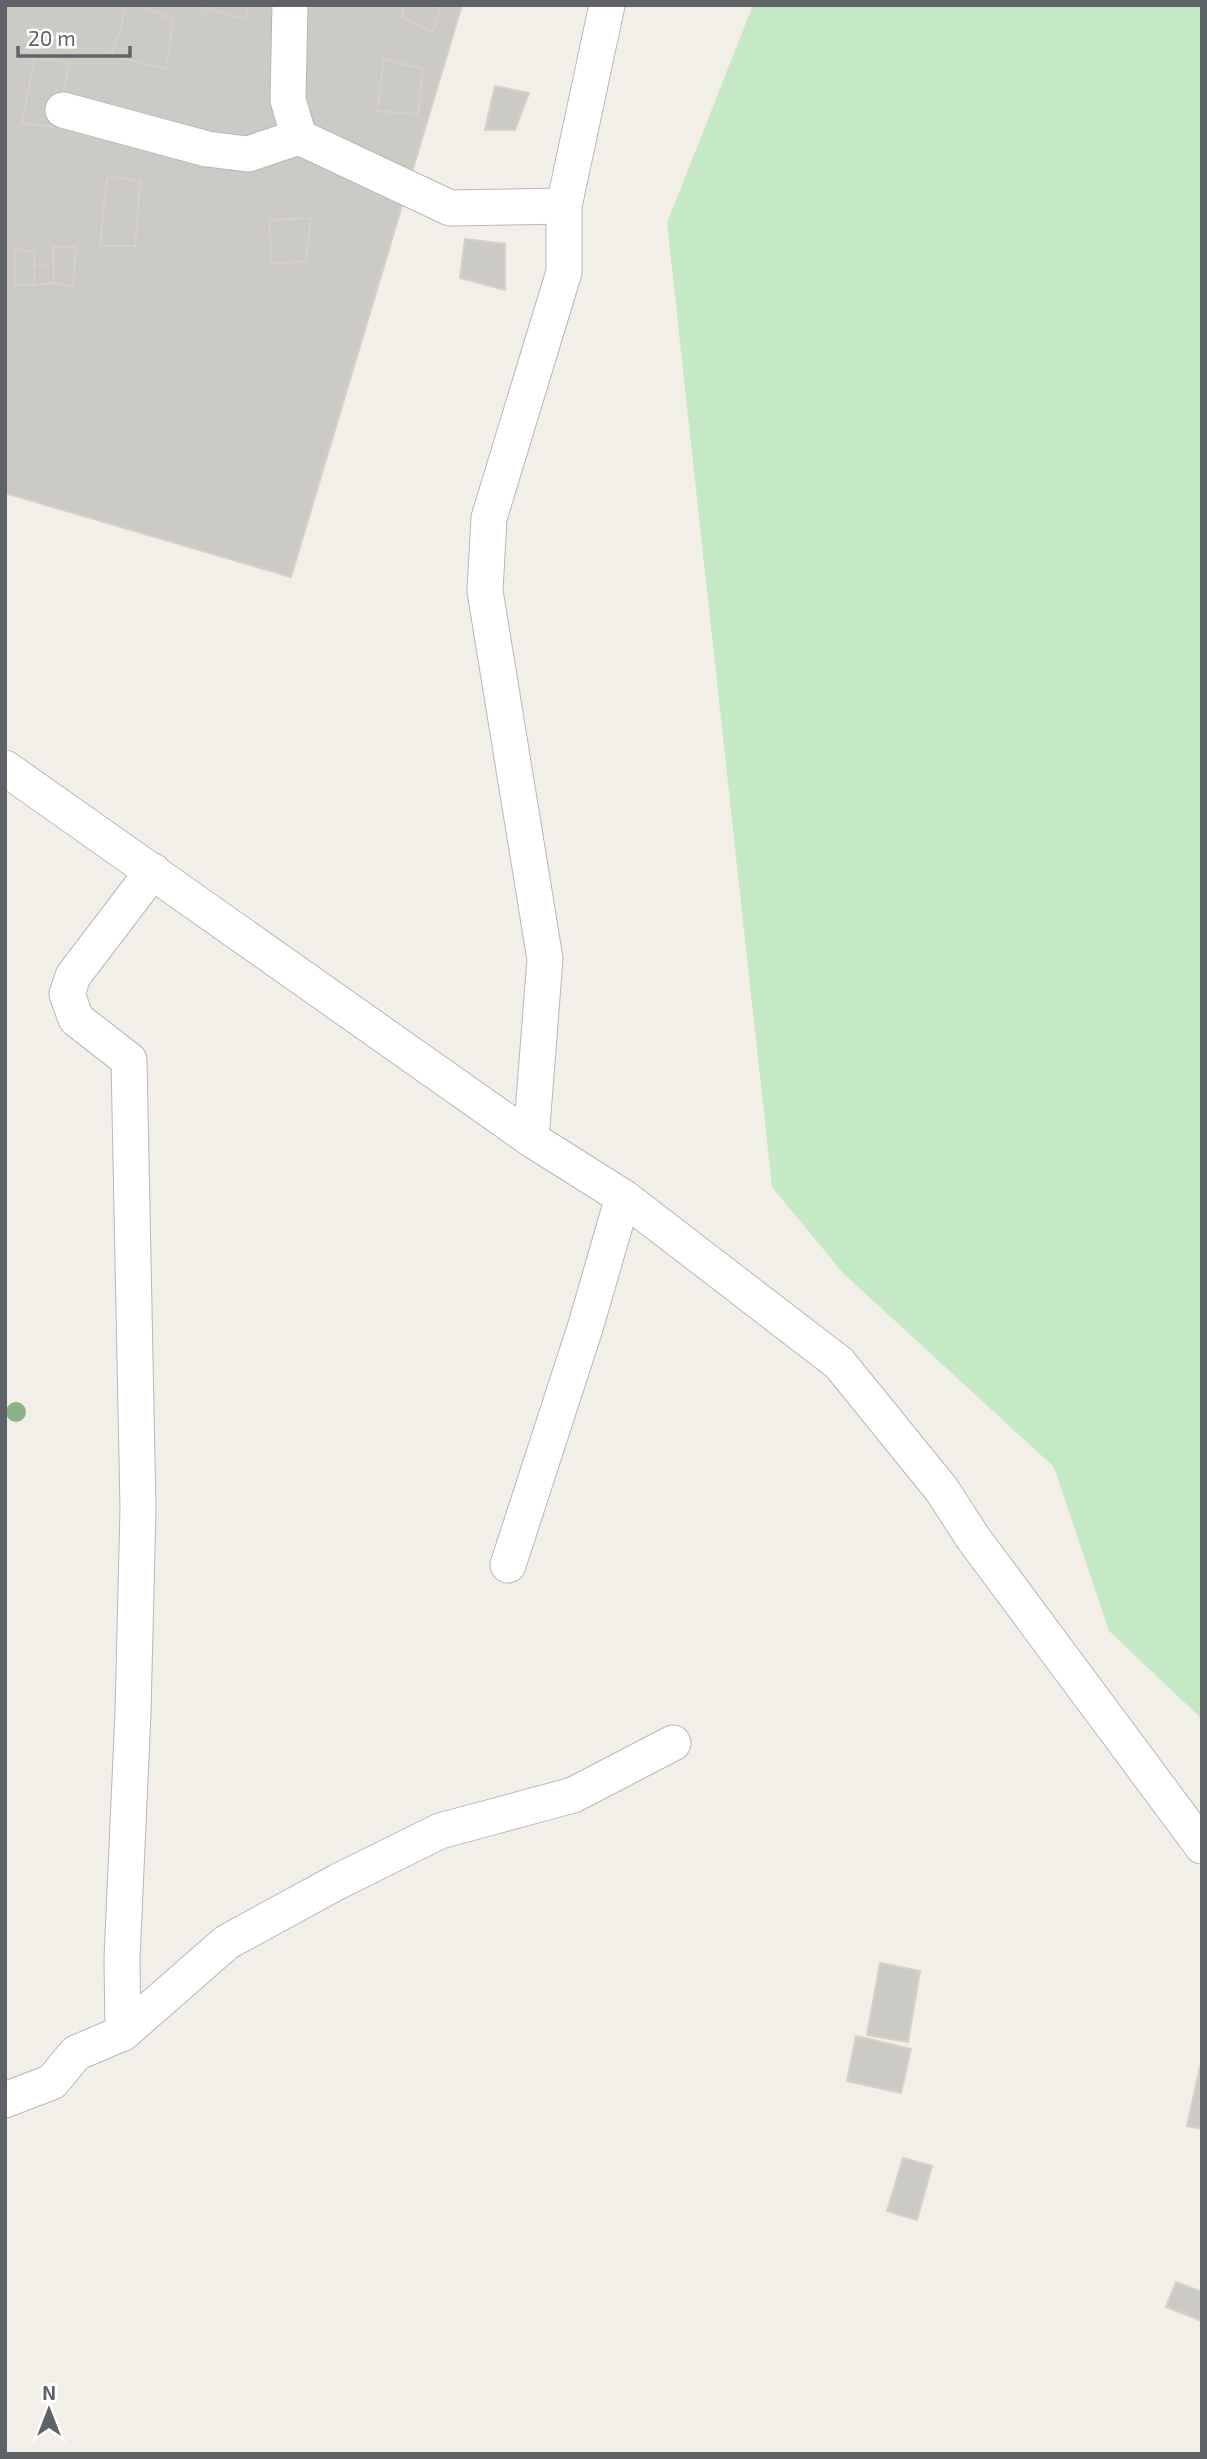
<svg xmlns="http://www.w3.org/2000/svg" width="1207" height="2459" font-family="'Exo 2',sans-serif">
<style>
.green{fill:#c5e8c5}
.building{fill:#cccac5;stroke:#d6d1c6;stroke-width:2}
.lines{fill:none;stroke-linecap:round;stroke-linejoin:round}
.minor-casing{stroke:#b5b8bc;stroke-width:37}
.minor{stroke:#fff;stroke-width:35}
.tree{fill:#89b387}
</style>
<rect width="100%" height="100%" fill="#f1efe8"/>
<polygon class="green" points="753,5 1202,5 1202,1719 1109,1631 1054,1467 843,1273 772,1187 667,223"/>
<g class="building">
<polygon points="5,5 462,5 291,577 5,493"/>
<polygon points="126,5 138,5 173,20 166,69 111,55 120,30"/>
<polygon points="194,5 247,5 246,19"/>
<polygon points="405,5 431,5 440,9 433,32 401,17"/>
<polygon points="35,56 70,63 54,127 22,123"/>
<polygon points="384,59 423,69 418,114 377,111"/>
<polygon points="495,86 529,93 515,130 485,130"/>
<polygon points="107,176 140,181 135,246 100,246"/>
<polygon points="311,218 306,261 272,264 269,220"/>
<polygon points="465,239 505,244 505,290 460,278"/>
<polygon points="53,247 76,247 73,287 54,283"/>
<polygon points="15,249 34,252 34,285 15,285"/>
<polygon points="34,264 54,267 54,283 34,285"/>
<polygon points="880,1963 920,1971 908,2042 867,2035"/>
<polygon points="856,2036 911,2049 901,2093 847,2081"/>
<polygon points="1200,2067 1202,2068 1202,2129 1187,2126"/>
<polygon points="903,2158 932,2166 917,2220 887,2211"/>
<polygon points="1176,2282 1202,2292 1202,2321 1166,2307"/>
</g>
<g class="lines">
<g class="minor-casing">
<g id="minor">
<polyline points="290,5 288,100 299,137 450,208 564,206"/>
<polyline points="63,110 207,149 248,154 299,137"/>
<polyline points="5,768 531,1139 623,1197 839,1363 942,1490 973,1538 1202,1846"/>
<polyline points="531,1139 545,959 485,591 489,518 564,272 564,206 607,5"/>
<polyline points="508,1565 586,1325 623,1197"/>
<polyline points="123,2033 227,1942 339,1881 440,1831 573,1795 673,1743"/>
<polyline points="5,2100 52,2082 76,2053 123,2033 122,1958 133,1713 138,1508 129,1060 76,1019 67,994 73,976 153,871"/>
</g>
</g>
<use href="#minor" class="minor"/>
</g>
<circle class="tree" cx="16" cy="1412" r="10"/>
<rect width="1207" height="2459" fill="none" stroke="#5f6368" stroke-width="14"/>
<g transform="translate(49 2410)" stroke="#ffffff" stroke-width="5" paint-order="stroke">
<path d="M0-5L12 26L0 18L-12 26Z" fill="#5f6368"/>
<text y="-10" font-size="19" font-weight="bold" text-anchor="middle" fill="#5f6368">N</text>
</g>
<path d="M18 46v10h112v-10" fill="none" stroke="#5f6368" stroke-width="3.5"/>
<text x="28" y="46" font-size="21" fill="#5f6368" stroke="#ffffff" stroke-width="5" paint-order="stroke">20 m</text>
</svg>
